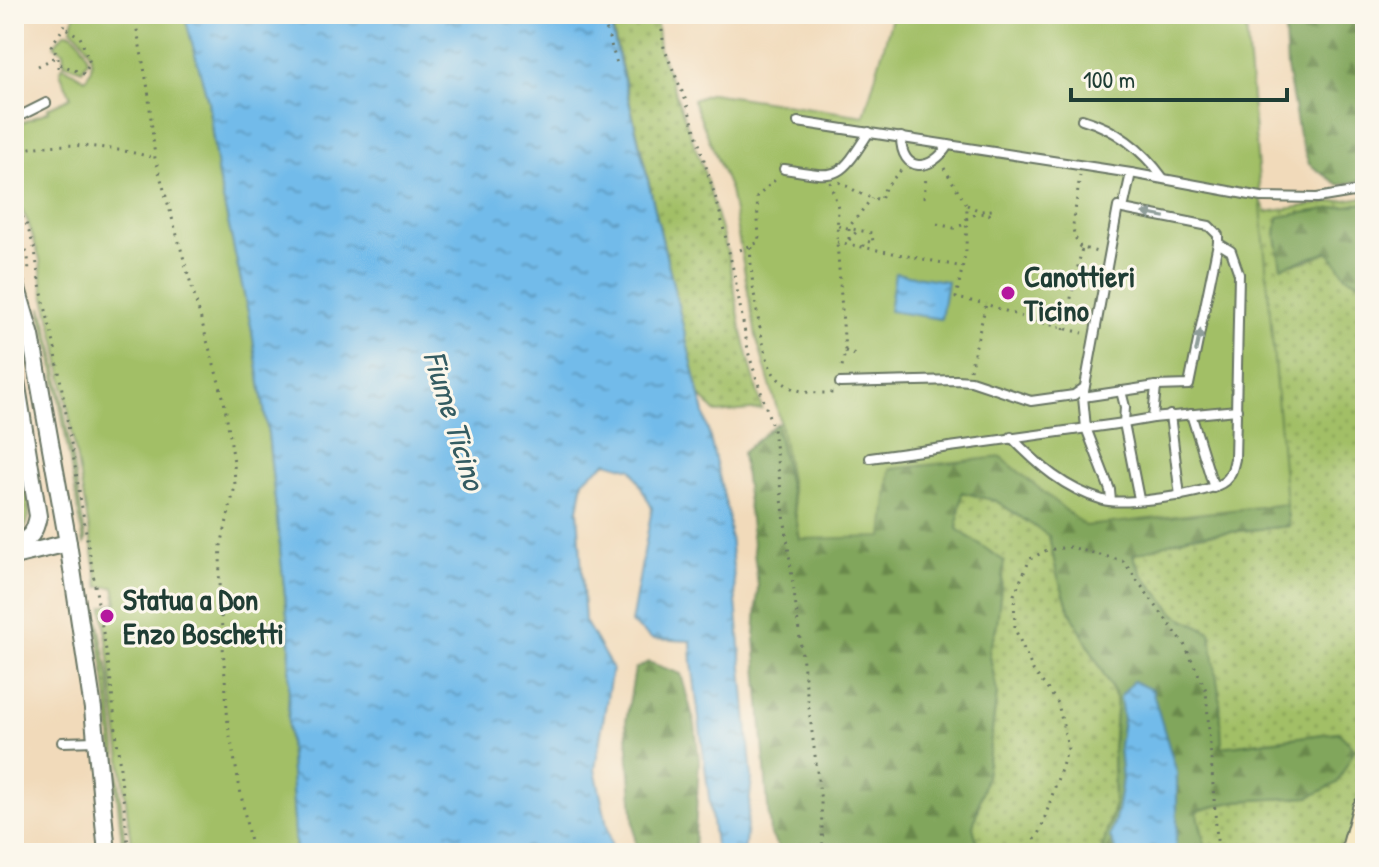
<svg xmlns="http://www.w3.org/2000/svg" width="1379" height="867" font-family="'Patrick Hand',sans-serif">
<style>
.grass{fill:url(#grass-dots);stroke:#607e4d;stroke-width:2}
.forest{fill:url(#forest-firs);stroke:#507248;stroke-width:2}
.green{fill:#a2bf66;stroke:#607e4d;stroke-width:2}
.water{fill:url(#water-ripples);stroke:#487c8f;stroke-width:2}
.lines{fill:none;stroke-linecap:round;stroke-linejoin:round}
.lane-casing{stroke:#687463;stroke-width:12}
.street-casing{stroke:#687463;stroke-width:20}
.secondary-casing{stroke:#687463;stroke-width:28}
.path{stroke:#687463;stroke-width:3;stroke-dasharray:2 6;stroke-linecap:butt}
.lane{stroke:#fff;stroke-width:8}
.street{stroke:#fff;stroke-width:16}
.secondary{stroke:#f6e9c3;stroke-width:24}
.oneway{fill:#8f9e9a}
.poi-dot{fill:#b5179e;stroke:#fbf7ec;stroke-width:3}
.labels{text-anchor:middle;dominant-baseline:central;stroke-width:6;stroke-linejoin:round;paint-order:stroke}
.poi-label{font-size:30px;font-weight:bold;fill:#1f3d34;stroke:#fbf7ec;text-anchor:start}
.water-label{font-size:32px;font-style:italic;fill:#345c62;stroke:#fbf7ec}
</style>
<defs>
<pattern id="grass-dots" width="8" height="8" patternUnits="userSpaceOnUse" patternTransform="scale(2)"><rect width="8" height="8" fill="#a2bf66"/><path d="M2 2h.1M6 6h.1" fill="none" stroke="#839c55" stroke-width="1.8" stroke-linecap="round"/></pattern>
<pattern id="forest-firs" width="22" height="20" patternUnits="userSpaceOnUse" patternTransform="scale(2)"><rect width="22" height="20" fill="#81a65b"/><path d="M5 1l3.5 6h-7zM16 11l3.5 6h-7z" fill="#69884c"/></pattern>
<pattern id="water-ripples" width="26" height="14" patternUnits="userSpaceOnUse" patternTransform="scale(2)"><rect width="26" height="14" fill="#72bbea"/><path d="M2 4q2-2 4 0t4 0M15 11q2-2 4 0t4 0" fill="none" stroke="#5d99be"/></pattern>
</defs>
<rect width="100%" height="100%" fill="#fbf7ec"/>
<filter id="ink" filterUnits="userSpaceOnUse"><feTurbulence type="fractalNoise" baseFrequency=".0125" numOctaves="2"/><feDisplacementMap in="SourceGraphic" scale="16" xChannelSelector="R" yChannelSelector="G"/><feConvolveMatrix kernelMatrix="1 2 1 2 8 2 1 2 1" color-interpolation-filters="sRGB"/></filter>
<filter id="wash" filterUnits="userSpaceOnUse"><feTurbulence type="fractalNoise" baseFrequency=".006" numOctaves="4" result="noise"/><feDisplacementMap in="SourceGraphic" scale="32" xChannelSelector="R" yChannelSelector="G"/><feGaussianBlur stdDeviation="1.8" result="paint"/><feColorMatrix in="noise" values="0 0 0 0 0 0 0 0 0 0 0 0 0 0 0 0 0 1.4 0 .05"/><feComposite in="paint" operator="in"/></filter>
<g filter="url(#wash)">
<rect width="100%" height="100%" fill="#f1daba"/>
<g class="grass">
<polygon points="638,14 656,14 659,49 703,168 729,258 741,328 762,409 716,413 699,395 612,26"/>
<polygon points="1365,197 1365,203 1278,217 1276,236 1281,266 1307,261 1330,252 1347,277 1365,284 1365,783 1346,853 1207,853 1197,811 1236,801 1310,797 1338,732 1221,747 1210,632 1175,614 1141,573 1133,554 1190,536 1289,526 1286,504 1001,457 800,539 776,424 816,421 1261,200 1266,212"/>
<polygon points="42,307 54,351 86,540 84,544 51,352 41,315"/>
<path d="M 22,462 C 26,487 38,517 19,537 L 14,523 L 14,464 Z"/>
<polygon points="961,492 996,501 1049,536 1057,574 1070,611 1117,699 1113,750 1114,807 1102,849 1104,853 980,853 973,827 986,776 997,693 989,651 997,624 957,529"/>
<polygon points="96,608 109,677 126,853 123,853 105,678 94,609"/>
</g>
<g class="forest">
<polygon points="1284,14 1365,14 1365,180 1339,185 1309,164 1299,135 1287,68"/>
<polygon points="1365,203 1365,284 1347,277 1329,252 1281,267 1276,236 1278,217"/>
<polygon points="776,424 800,539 890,469 1001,457 1085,526 1286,504 1289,526 1190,536 1133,555 1141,573 1175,614 1210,632 1220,700 1222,747 1338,732 1355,749 1337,783 1310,797 1236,801 1197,811 1207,853 1104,853 1102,849 1114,807 1113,750 1117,699 1070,611 1057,574 1049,536 996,501 962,492 957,529 1004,561 997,624 989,651 997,693 986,776 973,827 980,853 781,853 770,833 755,638 758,586 742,453"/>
<polygon points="648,662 681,674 695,725 699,760 694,853 636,853 626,721 635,669"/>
</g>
<g class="green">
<path d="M 75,14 L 184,14 L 189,25 L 208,101 L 218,177 L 251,326 L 268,434 L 290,644 L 288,725 L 296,853 L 132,853 L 103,607 L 117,603 L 114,587 L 99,587 L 57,346 L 43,289 L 40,260 L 28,222 L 14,197 L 14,126 L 49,111 L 48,108 L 71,97 L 60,72 L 63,66 L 85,79 C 100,63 86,39 71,29 Z"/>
<polygon points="893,14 1245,14 1286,504 1085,526 1001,457 890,469 883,537 800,539 779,416 756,336 730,190 693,100 711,93 864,116"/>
<path d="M 68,32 C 80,37 85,48 88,60 L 82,70 L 64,63 L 63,52 L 54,45 L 63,34 Z"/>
</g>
<g class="water">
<polygon points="184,14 608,14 728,513 752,778 744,853 716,853 692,663 691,641 652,639 631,623 652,508 632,469 607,462 583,480 578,510 585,621 612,668 595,769 613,853 296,853 288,725 290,644 268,434 251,326 218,177 208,101"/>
<polygon points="895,273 947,281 941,319 889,311"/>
<polygon points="1133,681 1152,690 1177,773 1177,824 1175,853 1117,853 1110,837 1117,812 1122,780 1119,746 1123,720 1120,697"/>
</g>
</g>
<g filter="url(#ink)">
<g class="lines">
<g class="lane-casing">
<g id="lane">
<polyline points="611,15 613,14"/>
<polyline points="14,119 46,103"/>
<path d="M 1082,119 C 1116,129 1142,149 1163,178"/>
<polyline points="798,122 1131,173 1261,197 1317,198 1365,190"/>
<path d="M 901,137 C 901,174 932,172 948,145"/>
<path d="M 784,169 C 839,178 838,181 869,132"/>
<polyline points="1123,209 1209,226 1218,235 1218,243 1189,385 1156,386 1083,397 1118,207 1123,209 1131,173"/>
<polyline points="840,383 956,380 971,381 1031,401 1074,395 1084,388"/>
<polyline points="1083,397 1086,428 1110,490 1111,501"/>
<polyline points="1191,414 1214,488"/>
<polyline points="1170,415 1180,496"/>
<polyline points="1153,418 1237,410"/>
<path d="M 1011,437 C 1038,465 1065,489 1103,500 C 1122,506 1210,494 1225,481 C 1232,475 1233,467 1235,459 L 1239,274 L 1231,251 L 1218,243"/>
<polyline points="870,458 1124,423 1125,407 1121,391"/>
<polyline points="1139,499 1124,423 1153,418 1156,386"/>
<polyline points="62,742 96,741"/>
</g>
</g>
<g class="street-casing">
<g id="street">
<polyline points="14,278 31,336 68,543 93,709 107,853"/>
<path d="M 14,368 L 38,516 C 35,532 31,539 14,545"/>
<polyline points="14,556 68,543"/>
</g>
</g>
<g class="secondary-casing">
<polyline id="secondary" points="1353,853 1365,809"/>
</g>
<g class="path">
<polyline points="134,14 148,89 155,158 224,400 234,462 235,486 221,546 219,583 228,725 252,853"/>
<polyline points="660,14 664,48 686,101 719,209 734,273 749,355 773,429 821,802 823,853"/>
<polyline points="604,22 617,64"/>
<polyline points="60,64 84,74 90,63 80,37 64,27"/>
<polyline points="38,66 58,56"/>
<polyline points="58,68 58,56 51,46 64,27 68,14"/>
<path d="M 14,152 C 54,139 115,147 155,158"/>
<polyline points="944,168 967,205 966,250 956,298 986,304"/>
<polyline points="1080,175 1073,226 1074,235 1080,247 1097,252"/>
<polyline points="830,182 838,207 837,242 845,351 841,372"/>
<polyline points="839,182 865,196 881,200 885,188 902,169"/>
<polyline points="924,198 926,177"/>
<polyline points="14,203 26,223 35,250 39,281 55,348 110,674 129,853"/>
<polyline points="967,205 980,211 993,210"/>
<polyline points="966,219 978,213 989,214 992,218"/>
<polyline points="14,221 28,256 29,273"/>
<polyline points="937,224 954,228 965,224"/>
<polyline points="838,226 872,233 873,243 866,241 863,247"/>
<polyline points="849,239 849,227 872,198"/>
<polyline points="849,240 859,229"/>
<polyline points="837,242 963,267"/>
<path d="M 751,247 C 748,267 762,353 772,371 C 775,376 781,382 785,384 C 799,394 818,393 834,393"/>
<polyline points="740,250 759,242 757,197 777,178"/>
<polyline points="1064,330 1082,248"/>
<polyline points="845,351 858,356"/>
<polyline points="970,370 986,304 1028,319 1083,333"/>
<polyline points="1026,853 1040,832 1068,748 1058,703 1033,670 1015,629 1014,595 1030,559 1047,550 1070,547 1123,561 1184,644 1206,690 1218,853"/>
</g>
<use href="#lane" class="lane"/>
<use href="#street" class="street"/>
<use href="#secondary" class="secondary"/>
</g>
<defs><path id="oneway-solid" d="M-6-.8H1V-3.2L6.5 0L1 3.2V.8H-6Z" transform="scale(2)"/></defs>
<g class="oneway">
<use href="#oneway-solid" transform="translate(1154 215) rotate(-169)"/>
<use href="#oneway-solid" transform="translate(1198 341) rotate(-78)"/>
</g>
</g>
<g class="poi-dot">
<circle cx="1008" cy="293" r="8"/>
<circle cx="107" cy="616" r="8"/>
</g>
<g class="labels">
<g class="poi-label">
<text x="1024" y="276">Canottieri<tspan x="1024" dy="34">Ticino</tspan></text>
<text x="123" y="599">Statua a Don<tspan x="123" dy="34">Enzo Boschetti</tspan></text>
</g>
<g class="water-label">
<text transform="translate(455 420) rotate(73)">Fiume Ticino</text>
</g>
</g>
<rect width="1379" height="867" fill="none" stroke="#fbf7ec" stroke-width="48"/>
<path d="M1071 88v12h216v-12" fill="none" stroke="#1f3d34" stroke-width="4"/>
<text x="1083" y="88" font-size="24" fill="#1f3d34" stroke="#fbf7ec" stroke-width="6" paint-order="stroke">100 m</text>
</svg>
